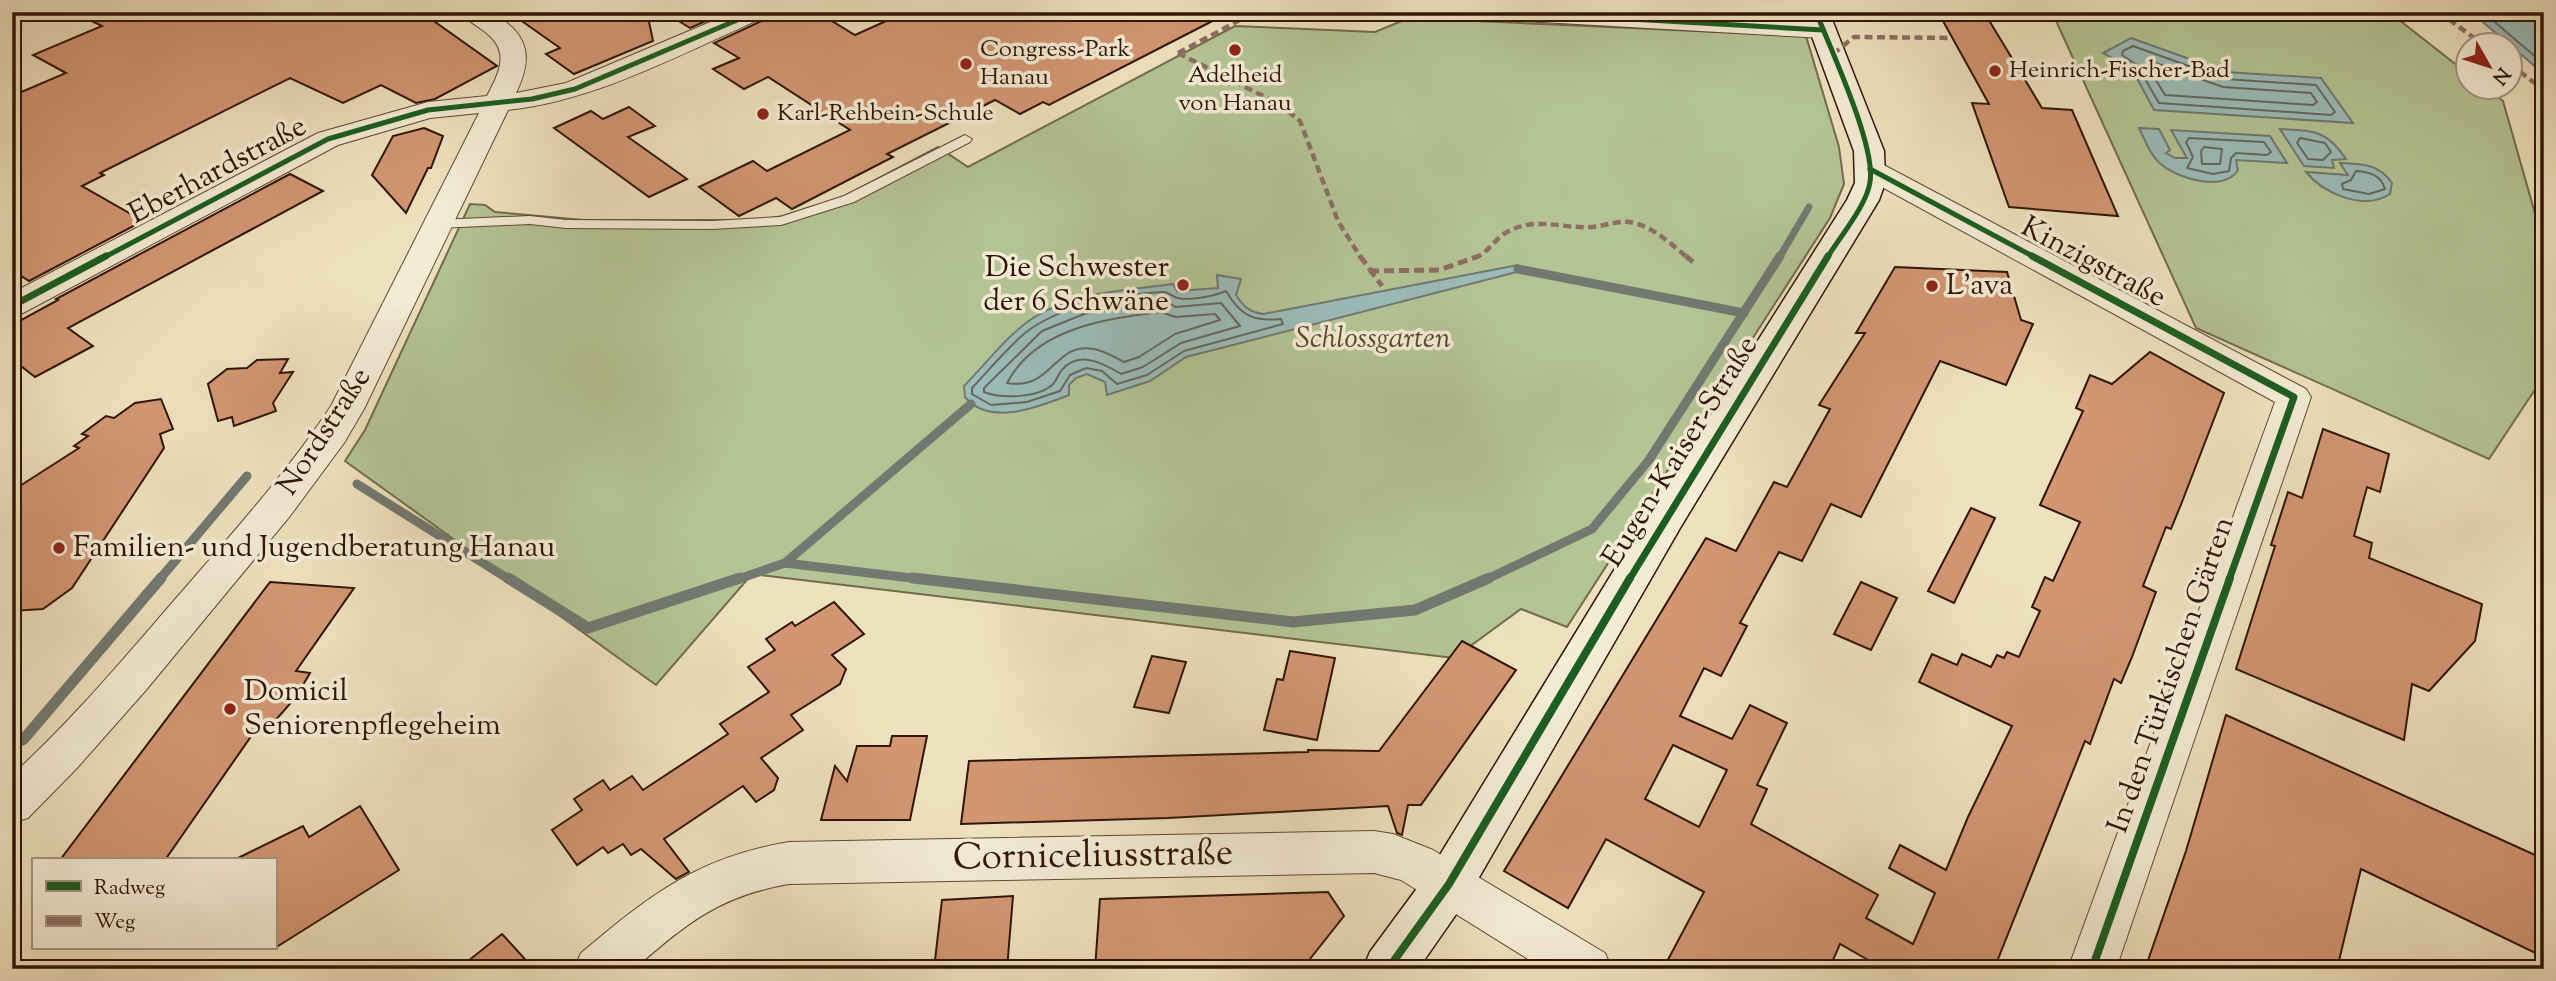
<svg xmlns="http://www.w3.org/2000/svg" width="2556" height="981" font-family="'Sorts Mill Goudy',serif">
<style>
.green{fill:#b4c495;stroke:#726c4d;stroke-width:2}
.water{fill:#9bbcb9;stroke:#717971;stroke-width:2}
.lines{fill:none;stroke-linecap:round;stroke-linejoin:round}
.shore{stroke:#66685f;stroke-width:2}
.stream-far2{stroke:#717971;stroke-width:7}
.stream-far1{stroke:#717971;stroke-width:9}
.stream{stroke:#717971;stroke-width:11}
.building{fill:#d29673;stroke:#311505;stroke-width:2;fill-rule:evenodd}
.service-casing{stroke:#604833;stroke-width:2}
.minor-casing{stroke:#604833;stroke-width:2}
.secondary-casing{stroke:#311505;stroke-width:3}
.service{fill:#f4ecd5;fill-rule:evenodd}
.minor{fill:#f4ecd5;fill-rule:evenodd}
.secondary{fill:#f4ecd5;fill-rule:evenodd}
.quiet-far1{stroke:#8d6e63;stroke-width:4.5;stroke-dasharray:8 4.5;stroke-linecap:butt}
.quiet{stroke:#8d6e63;stroke-width:5;stroke-dasharray:10 5;stroke-linecap:butt}
.cycleway-far2-casing{stroke:#f4ecd5;stroke-width:9}
.cycleway-far1-casing{stroke:#f4ecd5;stroke-width:11}
.cycleway-casing{stroke:#f4ecd5;stroke-width:12}
.cycleway-far2{stroke:#1b5e20;stroke-width:5}
.cycleway-far1{stroke:#1b5e20;stroke-width:7}
.cycleway{stroke:#1b5e20;stroke-width:8}
.poi-dot{fill:#8f2418;stroke:#f4ecd5;stroke-width:2.5}
.labels{text-anchor:middle;dominant-baseline:central;stroke-width:7;stroke-linejoin:round;paint-order:stroke}
.far-poi-label{font-size:24px;fill:#311505;stroke:#f4ecd5;text-anchor:start}
.street-label{font-size:30px;fill:#311505;stroke:#f4ecd5}
.poi-label{font-size:30px;fill:#311505;stroke:#f4ecd5;text-anchor:start}
.park-label{font-size:30px;font-style:italic;fill:#584a30;stroke:#f4ecd5}
.near-street-label{font-size:37px;fill:#311505;stroke:#f4ecd5}
</style>
<rect width="100%" height="100%" fill="#eee1be"/>
<filter id="stains"><feTurbulence type="fractalNoise" baseFrequency=".00286" numOctaves="4"/><feColorMatrix values="0 0 0 0 .2 0 0 0 0 .09 0 0 0 0 .02 0 0 0 .5 -.17"/></filter>
<radialGradient id="worn" r=".72"><stop offset=".6" stop-color="#630" stop-opacity="0"/><stop offset="1" stop-color="#630" stop-opacity=".3"/></radialGradient>
<g class="green">
<polygon points="2052,12 2389,12 2468,74 2468,88 2486,88 2503,101 2544,245 2544,376 2489,459 2196,328"/>
<polygon points="1409,18 1806,36 1839,147 1844,184 1830,218 1567,627 1521,609 1454,658 752,574 656,685 345,461 365,430 470,204 485,205 495,212 584,220 757,220 783,216 843,197 938,147 968,167 1235,26 1375,32"/>
</g>
<g class="water">
<polygon points="2471,12 2538,12 2544,16 2544,74"/>
<polygon points="2131,38 2226,72 2321,78 2353,123 2154,110 2132,69 2103,53"/>
<path d="M 2139,128 L 2159,129 L 2170,150 L 2166,153 L 2175,158 L 2187,158 L 2171,130 L 2270,136 L 2287,163 L 2236,160 L 2238,170 C 2224,192 2179,179 2162,165 C 2151,157 2145,140 2139,128 Z"/>
<path d="M 2280,129 C 2313,131 2326,129 2346,159 L 2332,160 L 2334,168 L 2304,166 Z"/>
<path d="M 2340,163 C 2361,164 2378,163 2392,183 L 2390,194 C 2364,211 2324,194 2306,172 L 2348,175 Z"/>
<path d="M 1518,265 L 1517,272 L 1186,357 L 1150,381 L 1107,395 L 1105,382 L 1087,374 L 1076,378 L 1069,385 L 1069,395 C 1038,407 990,427 965,397 L 964,386 C 986,364 1007,335 1033,318 C 1073,292 1127,290 1173,284 L 1177,291 L 1218,288 L 1217,275 L 1241,279 L 1236,295 C 1243,306 1249,312 1263,314 Z"/>
</g>
<g class="lines">
<g class="shore">
<polyline points="2483,12 2544,64"/>
<polygon points="2133,46 2225,79 2316,85 2335,112 2331,115 2159,103 2137,65 2122,55 2123,51"/>
<polygon points="2153,62 2223,87 2311,93 2317,102 2313,105 2165,95 2148,67"/>
<polygon points="2189,138 2264,142 2271,152 2267,155 2236,153 2231,158 2229,171 2213,174 2187,168 2193,157 2186,142"/>
<polygon points="2300,138 2325,143 2331,152 2323,160 2308,159 2297,143"/>
<polygon points="2204,147 2222,149 2220,164 2202,164 2201,151"/>
<path d="M 2356,171 C 2370,172 2381,175 2385,189 L 2369,194 L 2343,189 L 2342,184 L 2351,180 Z"/>
<path d="M 1226,291 C 1240,315 1253,322 1281,319 L 1283,324 L 1184,351 L 1147,375 L 1117,384 L 1102,371 L 1086,368 L 1070,375 L 1060,391 L 1027,402 L 991,405 L 972,394 L 972,388 C 989,370 1006,349 1025,333 C 1059,306 1120,294 1163,292 C 1170,292 1172,297 1178,298 C 1191,301 1214,296 1226,291 Z"/>
<path d="M 1163,301 L 1176,307 L 1221,303 L 1240,326 L 1181,343 L 1143,367 L 1121,374 C 1103,363 1078,350 1062,370 C 1058,374 1057,380 1053,384 C 1039,398 1001,399 984,392 L 984,388 L 1042,331 L 1084,314 Z"/>
<path d="M 1160,312 L 1176,317 L 1215,314 L 1220,320 L 1175,334 L 1139,357 L 1124,362 C 1114,357 1105,351 1094,349 C 1054,341 1053,391 1007,383 C 1036,328 1105,319 1160,312 Z"/>
</g>
<polyline class="stream-far2" points="1779,258 1809,207"/>
<g class="stream-far1">
<polyline points="1518,269 1744,313"/>
<polyline points="357,484 510,580"/>
<polyline points="785,563 971,404"/>
<polyline points="159,580 247,476"/>
<polyline points="735,580 785,563 928,580"/>
<polyline points="1485,580 1592,529 1649,460 1780,256"/>
</g>
<g class="stream">
<polyline points="508,578 588,628 740,578"/>
<polyline points="913,578 1293,622 1415,610 1489,578"/>
<polyline points="23,740 161,578"/>
</g>
</g>
<g class="building">
<polygon points="73,12 421,12 497,66 435,99 416,103 381,85 343,103 290,78 100,173 104,175 82,186 143,221 29,281 12,270 12,96 66,73 33,55 102,26"/>
<polygon points="509,12 647,12 653,41 574,74 546,54 560,48"/>
<polygon points="664,12 727,12 690,28"/>
<polygon points="770,12 817,12 855,35 906,12 1230,12 1049,105 1043,102 1020,114 995,100 887,154 893,157 792,209 776,198 739,216 699,187 753,161 767,171 850,130 768,77 744,89 713,69 739,58 714,43 766,19"/>
<polygon points="1938,12 1984,12 2042,108 2072,110 2118,216 2009,207 1972,103 1989,104"/>
<polygon points="629,107 655,126 628,137 687,179 649,197 554,128 591,111 603,119"/>
<polygon points="424,128 443,136 431,168 428,168 406,213 372,175 393,136"/>
<polygon points="290,174 323,191 68,328 93,346 35,377 12,359 12,325 58,300 56,299"/>
<path d="M 1895,267 L 2007,272 L 2021,320 L 2033,324 L 2006,385 L 1940,361 L 1861,517 L 1831,504 L 1802,561 L 1779,552 L 1740,623 L 1747,626 L 1721,676 L 1704,668 L 1680,716 L 1732,739 L 1750,705 L 1787,723 L 1757,785 L 1767,789 L 1751,824 L 1878,895 L 1866,918 L 1913,944 L 1935,893 L 1889,868 L 1900,845 L 1946,870 L 1968,817 L 2012,726 L 1919,682 L 1932,654 L 1957,665 L 1962,654 L 1991,667 L 1997,655 L 2004,658 L 2007,652 L 2019,657 L 2040,611 L 2032,607 L 2045,577 L 2053,581 L 2080,522 L 2040,505 L 2083,411 L 2076,408 L 2090,375 L 2112,384 L 2150,352 L 2224,393 L 2182,502 L 2171,529 L 2166,527 L 2143,586 L 2156,592 L 2132,657 L 2121,683 L 2114,679 L 2090,744 L 2085,741 L 1994,969 L 1884,969 L 1840,944 L 1829,969 L 1663,969 L 1704,892 L 1606,839 L 1568,908 L 1504,871 L 1706,538 L 1736,551 L 1774,482 L 1787,487 L 1830,409 L 1819,405 L 1865,333 L 1856,333 ZM 1673,745 L 1727,770 L 1699,827 L 1645,799 Z"/>
<polygon points="288,359 280,373 293,372 273,403 276,411 234,426 232,417 218,421 208,384 227,369 247,368 257,360"/>
<polygon points="161,399 173,429 160,434 164,448 72,588 43,609 12,611 12,491 79,448 74,446 88,436 82,434 106,416 114,418 135,403"/>
<polygon points="2323,429 2389,454 2380,492 2367,487 2354,536 2372,543 2369,558 2482,604 2475,641 2429,691 2412,684 2404,740 2236,669 2275,546 2271,545 2288,492 2302,498"/>
<polygon points="1971,508 1995,518 1954,603 1928,591"/>
<polygon points="270,582 354,588 296,671 310,673 296,697 274,722 261,722 165,860 60,860"/>
<polygon points="1861,582 1897,598 1871,650 1834,634"/>
<polygon points="834,602 864,634 832,655 846,669 840,684 791,715 803,730 761,758 778,778 774,790 756,802 743,786 664,839 689,872 676,879 641,849 631,855 623,844 608,853 603,847 577,865 552,830 582,810 574,799 603,780 610,790 632,776 643,790 728,734 720,724 769,692 748,667 775,650 766,639 792,622 795,626"/>
<polygon points="1462,641 1516,670 1421,805 1408,805 1402,835 1397,833 1388,806 1168,818 961,824 969,761 1308,752 1308,750 1379,751"/>
<polygon points="1290,651 1335,658 1317,740 1264,730 1277,679 1283,680"/>
<polygon points="1152,656 1186,662 1169,713 1134,707"/>
<polygon points="2226,715 2544,859 2544,957 2361,869 2337,969 2145,969 2186,851"/>
<polygon points="892,736 927,736 910,820 821,820 835,766 847,781 857,746 890,746"/>
<polygon points="360,806 399,870 275,948 275,860 234,860 303,826 309,837"/>
<polygon points="1328,892 1344,916 1302,969 1095,969 1100,899"/>
<polygon points="1013,896 1007,969 934,969 942,900"/>
<polygon points="502,934 534,969 458,969"/>
</g>
<g class="lines">
<g class="service-casing">
<polygon id="service" points="965,135 972,139 970,142 854,202 781,225 712,229 566,228 530,224 438,228 431,224 438,220 530,216 566,220 712,221 780,217 844,196"/>
</g>
<g class="minor-casing">
<g id="minor">
<path d="M 460,12 C 469,12 479,11 488,12 C 494,13 501,19 507,23 C 532,43 529,66 516,93 L 566,83 L 734,12 L 768,12 L 765,17 C 682,53 598,100 508,110 L 364,409 L 344,443 L 290,516 L 146,690 L 77,768 L 28,818 L 12,823 L 12,775 C 75,718 129,652 185,588 C 236,529 288,471 331,406 L 479,113 L 430,118 L 338,145 L 23,313 L 12,316 L 12,293 L 318,133 L 428,102 L 487,96 C 501,69 511,49 481,29 C 474,23 465,20 460,12 Z"/>
<polygon points="1495,12 1645,12 1823,22 1832,25 1836,30 1832,35 1823,38 1507,20 1498,17"/>
<polygon points="1870,160 1880,163 2306,389 2311,397 2116,969 2068,969 2275,402 1860,175 1856,169 1860,163"/>
<path d="M 1374,831 L 1393,834 L 1433,850 L 1605,953 L 1612,969 L 1544,969 L 1401,880 L 1374,873 L 789,884 C 719,896 686,924 634,969 L 574,969 L 581,953 C 650,895 698,857 789,842 Z"/>
</g>
</g>
<g class="secondary-casing">
<polygon id="secondary" points="1803,12 1829,12 1884,151 1885,183 1879,200 1680,528 1466,900 1418,969 1363,969 1370,952 1432,868 1652,508 1847,200 1855,183 1854,151"/>
</g>
<use href="#service" class="service"/>
<use href="#minor" class="minor"/>
<use href="#secondary" class="secondary"/>
<g class="quiet-far1">
<polyline points="2439,12 2485,46"/>
<polyline points="12,16 20,12"/>
<polyline points="1178,53 1279,104 1300,121 1338,221 1361,258"/>
<polyline points="1178,53 1255,12"/>
<polyline points="1833,54 1854,37 1952,38"/>
<polyline points="2510,64 2544,90"/>
<path d="M 1474,258 C 1489,253 1494,239 1507,232 C 1535,216 1563,229 1592,227 C 1606,226 1619,219 1634,223 C 1655,228 1672,245 1688,258"/>
</g>
<g class="quiet">
<polyline points="1360,256 1382,286"/>
<polyline points="1686,256 1693,262"/>
<polyline points="1369,271 1439,270 1479,256"/>
</g>
<g class="cycleway-far2-casing">
<g id="cycleway-far2">
<polyline points="1507,12 1823,30"/>
<path d="M 1816,12 C 1831,50 1876,146 1870,182 C 1867,205 1839,238 1827,258"/>
<polyline points="1870,169 2036,258"/>
<polyline points="103,258 328,139 428,110 532,99 575,89 756,12"/>
</g>
</g>
<g class="cycleway-far1-casing">
<g id="cycleway-far1">
<polyline points="2032,256 2294,397 2229,580"/>
<polyline points="12,306 106,256"/>
<polyline points="1629,580 1828,256"/>
</g>
</g>
<g class="cycleway-casing">
<g id="cycleway">
<polyline points="1388,969 1449,884 1630,578"/>
<polyline points="2092,969 2230,578"/>
</g>
</g>
<use href="#cycleway-far2" class="cycleway-far2"/>
<use href="#cycleway-far1" class="cycleway-far1"/>
<use href="#cycleway" class="cycleway"/>
</g>
<g class="poi-dot">
<circle cx="1235" cy="50" r="7"/>
<circle cx="966" cy="64" r="7"/>
<circle cx="1995" cy="71" r="7"/>
<circle cx="763" cy="114" r="7"/>
<circle cx="1183" cy="285" r="7"/>
<circle cx="1932" cy="286" r="7"/>
<circle cx="59" cy="548" r="7"/>
<circle cx="230" cy="709" r="7"/>
</g>
<g class="labels">
<g class="far-poi-label">
<text x="980" y="50">Congress-Park<tspan x="980" dy="28">Hanau</tspan></text>
<text x="2009" y="71">Heinrich-Fischer-Bad</text>
<text x="1235" y="76" text-anchor="middle">Adelheid<tspan x="1235" dy="28">von Hanau</tspan></text>
<text x="777" y="114">Karl-Rehbein-Schule</text>
</g>
<g class="street-label">
<text transform="translate(218 171) rotate(-28)">Eberhardstraße</text>
<text transform="translate(2093 263) rotate(28)">Kinzigstraße</text>
<text transform="translate(325 432) rotate(-57)">Nordstraße</text>
<text transform="translate(1681 452) rotate(-58)">Eugen-Kaiser-Straße</text>
<text transform="translate(2172 675) rotate(-71)">In den Türkischen Gärten</text>
</g>
<g class="poi-label">
<text x="1169" y="268" text-anchor="end">Die Schwester<tspan x="1169" dy="34">der 6 Schwäne</tspan></text>
<text x="1946" y="286">L'ava</text>
<text x="73" y="548">Familien- und Jugendberatung Hanau</text>
<text x="244" y="692">Domicil<tspan x="244" dy="34">Seniorenpflegeheim</tspan></text>
</g>
<g class="park-label">
<text x="1373" y="339">Schlossgarten</text>
</g>
<g class="near-street-label">
<text transform="translate(1093 857) rotate(-1)">Corniceliusstraße</text>
</g>
</g>
<rect width="2556" height="981" fill="none" stroke="#eee1be" stroke-width="42"/>
<rect x="14" y="14" width="2528" height="953" fill="none" stroke="#311505" stroke-width="3.5"/>
<rect x="21" y="21" width="2514" height="939" fill="none" stroke="#311505" stroke-width="2"/>
<rect x="32" y="858" width="245" height="91" fill="#f4ecd5" stroke="#a69682" stroke-width="2"/>
<rect x="46" y="881" width="35" height="10" fill="#1b5e20" stroke="#a69682" stroke-width="2"/>
<text x="94" y="894" font-size="21" fill="#311505">Radweg</text>
<rect x="46" y="916" width="35" height="10" fill="#8d6e63" stroke="#a69682" stroke-width="2"/>
<text x="94" y="928" font-size="21" fill="#311505">Weg</text>
<g transform="translate(2489 66) rotate(129)"><circle r="33" fill="#f4ecd5" stroke="#a69682" stroke-width="2"/>
<path d="M0-5L12 26L0 18L-12 26Z" fill="#8f2418"/>
<text y="-10" font-size="19" font-weight="bold" text-anchor="middle" fill="#311505">N</text>
</g>
<rect width="100%" height="100%" filter="url(#stains)"/>
<rect width="100%" height="100%" fill="url(#worn)"/>
</svg>
